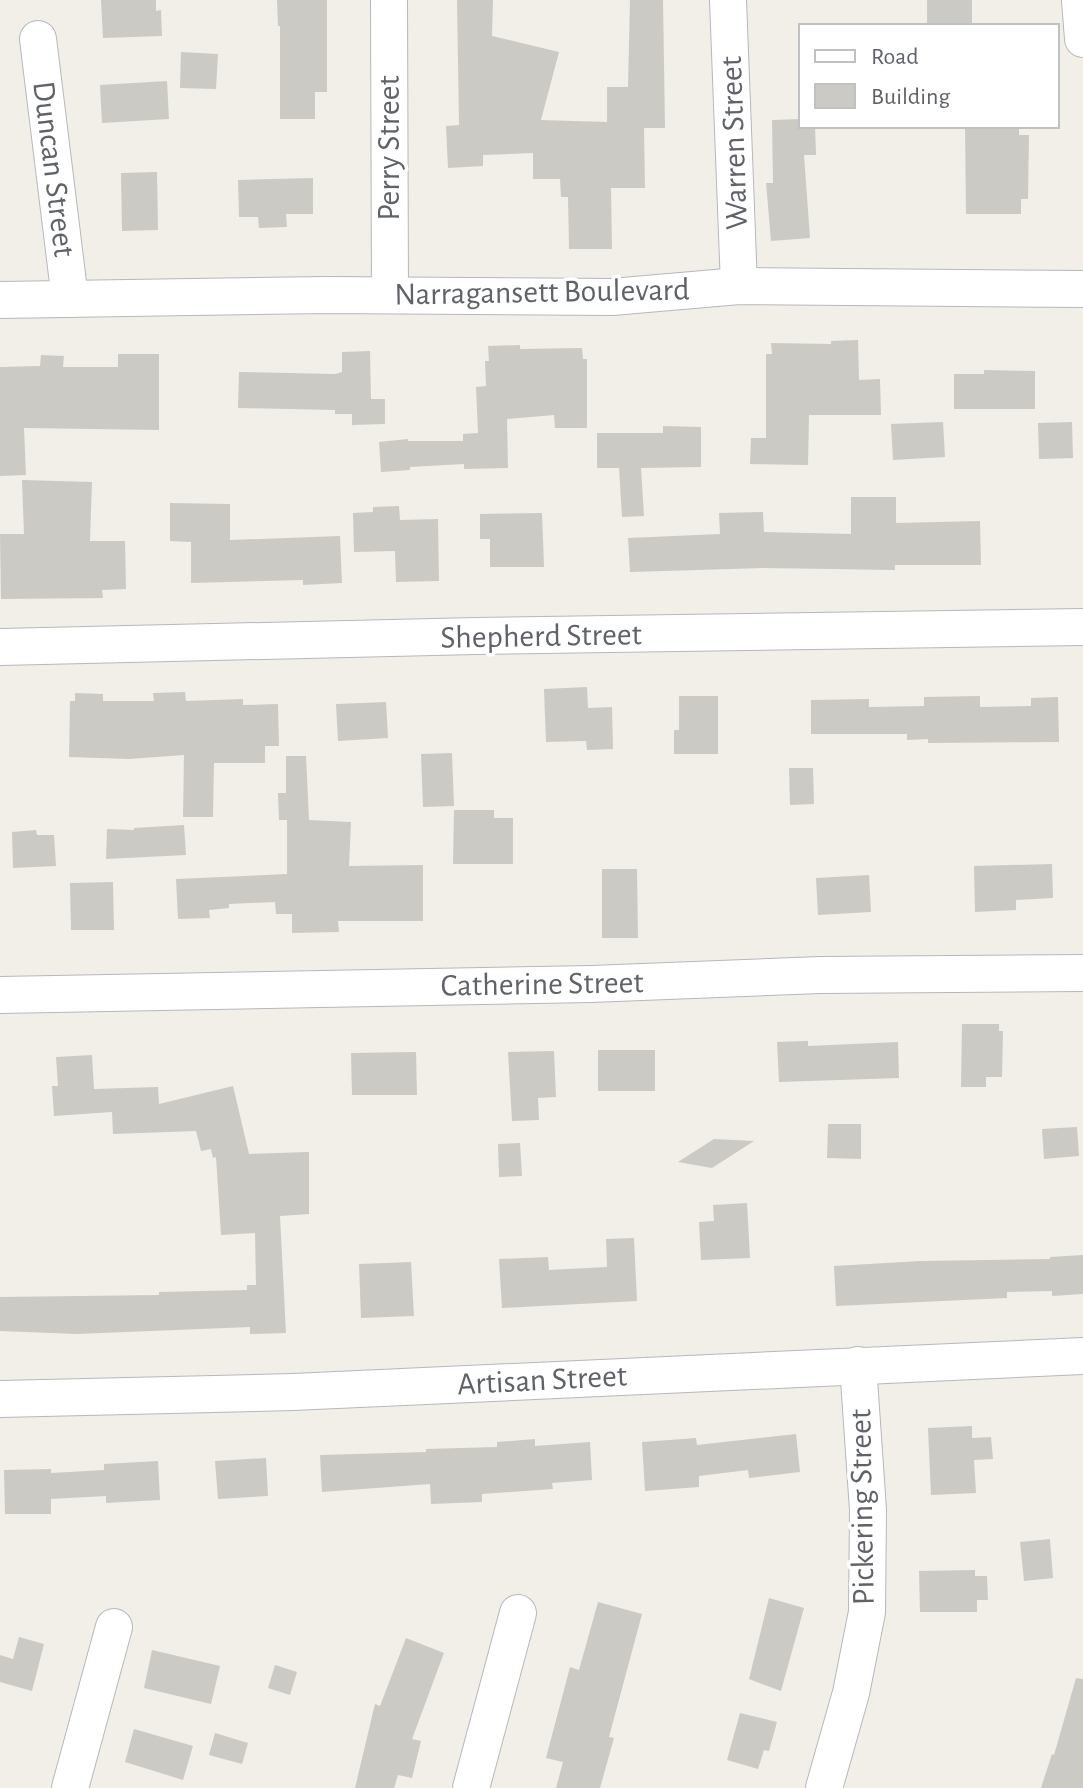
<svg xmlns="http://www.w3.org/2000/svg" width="1083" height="1788" font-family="'Alegreya Sans',sans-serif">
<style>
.building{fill:#cccac5}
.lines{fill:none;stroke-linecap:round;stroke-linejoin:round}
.minor-casing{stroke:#b5b8bc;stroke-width:38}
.minor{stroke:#fff;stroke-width:36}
.labels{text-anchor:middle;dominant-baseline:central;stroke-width:7;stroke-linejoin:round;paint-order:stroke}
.street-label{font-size:32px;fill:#5f6368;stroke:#fff}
</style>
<rect width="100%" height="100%" fill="#f1efe8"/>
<g class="building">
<polygon points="101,0 156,0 156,11 161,10 162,36 103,38"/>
<polygon points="277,0 327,0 327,92 315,92 315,119 280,119 280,26 278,26"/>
<polygon points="457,0 493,0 492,36 559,52 541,120 607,122 607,87 628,87 630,0 663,0 665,128 644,128 645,188 611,188 612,249 569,249 568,197 561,197 560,179 533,179 533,153 483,155 483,166 448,168 446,126 459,125"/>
<rect x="927" y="0" width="45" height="26"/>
<polygon points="181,52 218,54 216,89 180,88"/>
<polygon points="167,81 169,119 102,123 100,85"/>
<polygon points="801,119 801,126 815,126 816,155 804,155 810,238 771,241 766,183 773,183 772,120"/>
<polygon points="965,126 1019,126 1019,135 1029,135 1028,199 1021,199 1021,214 966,214"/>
<polygon points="157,172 158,230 122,231 121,173"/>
<polygon points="313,178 313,214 286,214 287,227 259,228 258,217 239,217 238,180"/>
<polygon points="858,340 859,380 880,379 881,415 809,415 808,465 750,464 751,438 766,438 766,354 772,354 771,343 831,344 831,341"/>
<polygon points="520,345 520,349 582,348 583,359 587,359 587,428 555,428 554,415 507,419 508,468 464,469 464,464 410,467 410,470 381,472 379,442 408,439 408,441 463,441 463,434 478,433 476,387 486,386 485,361 489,361 488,346"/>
<polygon points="370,351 371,399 385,399 385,424 352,425 352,414 335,414 335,410 238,408 239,372 335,374 342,372 342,352"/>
<polygon points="118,354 159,354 159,430 24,428 26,475 0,476 0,367 40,366 41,355 64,356 63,367 118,367"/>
<polygon points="984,370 1035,371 1035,409 954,409 954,374 984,374"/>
<polygon points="943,422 945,457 893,460 891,424"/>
<polygon points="1072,422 1073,458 1039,459 1038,423"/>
<polygon points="663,426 701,427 701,467 641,468 644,516 622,517 619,468 597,468 597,433 663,433"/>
<polygon points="22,480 92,482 90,541 125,541 126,589 102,590 103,598 1,599 0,534 24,534"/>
<polygon points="851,497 896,497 896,523 980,521 981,565 895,565 895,570 765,568 630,572 628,538 720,534 719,513 763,512 764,532 851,534"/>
<polygon points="170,503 230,504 230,540 340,536 342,583 303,585 303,580 191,583 191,542 170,541"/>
<polygon points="399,506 400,520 438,519 439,581 396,582 395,551 354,552 353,513 373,512 373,507"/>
<polygon points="542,513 544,567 490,567 490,539 480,539 480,514"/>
<polygon points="587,687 588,708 612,707 613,749 587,750 586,741 546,742 544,689"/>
<polygon points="185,692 186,701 243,699 243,705 278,704 279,746 265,746 265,763 214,763 213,817 183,817 184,755 129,759 69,757 70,701 75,701 75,693 103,694 103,701 154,701 153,693"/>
<polygon points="679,696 718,696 718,754 674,754 674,730 679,730"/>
<polygon points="980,696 980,707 1031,706 1031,698 1058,697 1059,742 928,743 928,739 907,740 907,734 811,734 811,700 869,699 869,707 924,706 924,697"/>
<polygon points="386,702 388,738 338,741 336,704"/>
<polygon points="452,753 454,806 423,807 421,754"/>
<polygon points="286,756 306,756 309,820 351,822 349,866 423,865 423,921 338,921 339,932 292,933 292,914 276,914 275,902 229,904 229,908 209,910 210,918 178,919 176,879 287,874 287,820 279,820 278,793 286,793"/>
<polygon points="789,768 813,768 814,804 790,805"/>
<polygon points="454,810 494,810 494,818 513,818 513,864 453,864"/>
<polygon points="184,825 186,855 106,859 107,829 134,830 134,828"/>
<polygon points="36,830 37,835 54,835 56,866 13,868 12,832"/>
<polygon points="1052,864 1053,898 1016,900 1016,910 975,912 974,866"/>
<polygon points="602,869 637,869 638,938 602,938"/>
<polygon points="869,875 871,912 818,915 816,878"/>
<polygon points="113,882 114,930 71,930 70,883"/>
<polygon points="962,1024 999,1024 999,1031 1003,1031 1002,1077 986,1077 986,1087 961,1087"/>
<polygon points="808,1041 808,1046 898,1042 899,1078 779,1082 777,1042"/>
<rect x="598" y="1050" width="57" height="41"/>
<polygon points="554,1051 556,1097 538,1098 539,1120 512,1121 508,1052"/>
<polygon points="416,1052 417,1095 352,1095 351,1053"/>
<polygon points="92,1055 94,1089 158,1087 159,1104 233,1086 249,1154 309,1152 309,1214 280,1216 286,1333 250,1334 250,1327 77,1334 0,1331 0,1297 159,1295 159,1292 247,1290 247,1285 256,1285 255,1233 221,1235 216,1157 213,1158 211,1149 201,1151 196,1131 113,1134 112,1112 54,1116 52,1086 58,1086 56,1057"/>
<polygon points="828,1124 861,1124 861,1159 827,1158"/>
<polygon points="1077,1127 1079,1156 1044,1159 1042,1129"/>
<polygon points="714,1139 754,1141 712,1168 678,1162"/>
<polygon points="520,1143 522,1176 499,1177 498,1144"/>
<polygon points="747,1203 750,1258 701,1260 699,1222 714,1221 713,1205"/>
<polygon points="634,1238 637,1301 502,1308 499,1259 548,1257 549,1270 607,1267 606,1239"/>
<polygon points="1083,1255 1083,1294 1052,1296 1052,1291 1007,1292 1007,1298 836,1306 834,1266 920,1261 1050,1259 1050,1257"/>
<polygon points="411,1262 414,1316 361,1318 359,1264"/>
<polygon points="972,1426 972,1438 991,1437 993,1459 974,1460 976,1493 931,1495 928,1428"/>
<polygon points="796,1434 800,1472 749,1478 748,1470 699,1476 699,1487 645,1491 642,1442 696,1438 697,1445"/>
<polygon points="535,1439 535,1446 590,1442 592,1480 552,1483 553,1489 482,1494 482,1502 431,1504 430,1484 322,1492 320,1455 426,1452 426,1449 497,1447 497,1442"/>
<polygon points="266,1458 268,1496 218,1499 215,1461"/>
<polygon points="158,1461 160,1500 106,1503 106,1496 51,1499 51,1514 5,1514 4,1470 51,1469 51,1473 104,1470 104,1464"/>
<polygon points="1050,1539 1053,1578 1024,1581 1020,1542"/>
<polygon points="975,1570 975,1576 987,1576 988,1600 977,1600 977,1612 920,1612 919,1571"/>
<polygon points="769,1598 804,1608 781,1691 749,1679"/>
<polygon points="598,1602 642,1614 609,1737 614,1738 600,1788 556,1788 563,1762 546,1758 570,1667 579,1670"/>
<polygon points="19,1637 44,1644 32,1691 0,1682 0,1655 13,1659"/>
<polygon points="406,1638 444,1653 412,1739 421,1741 412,1778 398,1775 394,1788 355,1788 375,1704 380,1706"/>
<polygon points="152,1650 220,1666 211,1704 144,1688"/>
<polygon points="275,1665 297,1672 290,1695 268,1688"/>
<polygon points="1076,1678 1083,1679 1083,1788 1041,1788 1052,1754 1054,1755"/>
<polygon points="740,1713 777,1722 769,1751 764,1750 758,1769 727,1760"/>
<polygon points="134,1729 193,1746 183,1780 125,1762"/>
<polygon points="215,1733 248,1743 242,1764 209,1755"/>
</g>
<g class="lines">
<g class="minor-casing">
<g id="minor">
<polyline points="389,0 390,295"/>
<polyline points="728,0 739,286"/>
<polyline points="1080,0 1083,39"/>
<polyline points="38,39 70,299"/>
<polyline points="0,300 327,295 612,297 739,286 1083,289"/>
<polyline points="0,647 476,636 1083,627"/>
<polyline points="0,995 591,984 820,975 1083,973"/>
<polyline points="0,1399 293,1392 1083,1356"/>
<polyline points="70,1788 114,1627"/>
<polyline points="471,1788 518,1613"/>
<polyline points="824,1788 851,1693 867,1612 868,1510 858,1365"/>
</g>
</g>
<use href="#minor" class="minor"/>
</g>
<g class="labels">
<g class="street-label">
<text transform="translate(734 143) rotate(-92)">Warren Street</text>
<text transform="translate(389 148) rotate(-90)">Perry Street</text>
<text transform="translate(54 169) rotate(83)">Duncan Street</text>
<text transform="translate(542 292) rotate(-1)">Narragansett Boulevard</text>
<text transform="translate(541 636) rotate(-1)">Shepherd Street</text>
<text transform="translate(542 984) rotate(-1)">Catherine Street</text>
<text transform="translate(542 1380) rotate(-3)">Artisan Street</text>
<text transform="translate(862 1507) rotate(-91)">Pickering Street</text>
</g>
</g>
<rect x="799" y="24" width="260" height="104" fill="#ffffff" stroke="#bfc1c3" stroke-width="2"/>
<rect x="815" y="50" width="40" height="12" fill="#ffffff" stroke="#bfc1c3" stroke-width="2"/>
<text x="871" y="64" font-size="24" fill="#5f6368">Road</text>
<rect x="815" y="84" width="40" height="24" fill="#cccac5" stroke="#bfc1c3" stroke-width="2"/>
<text x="871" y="104" font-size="24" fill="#5f6368">Building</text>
</svg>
